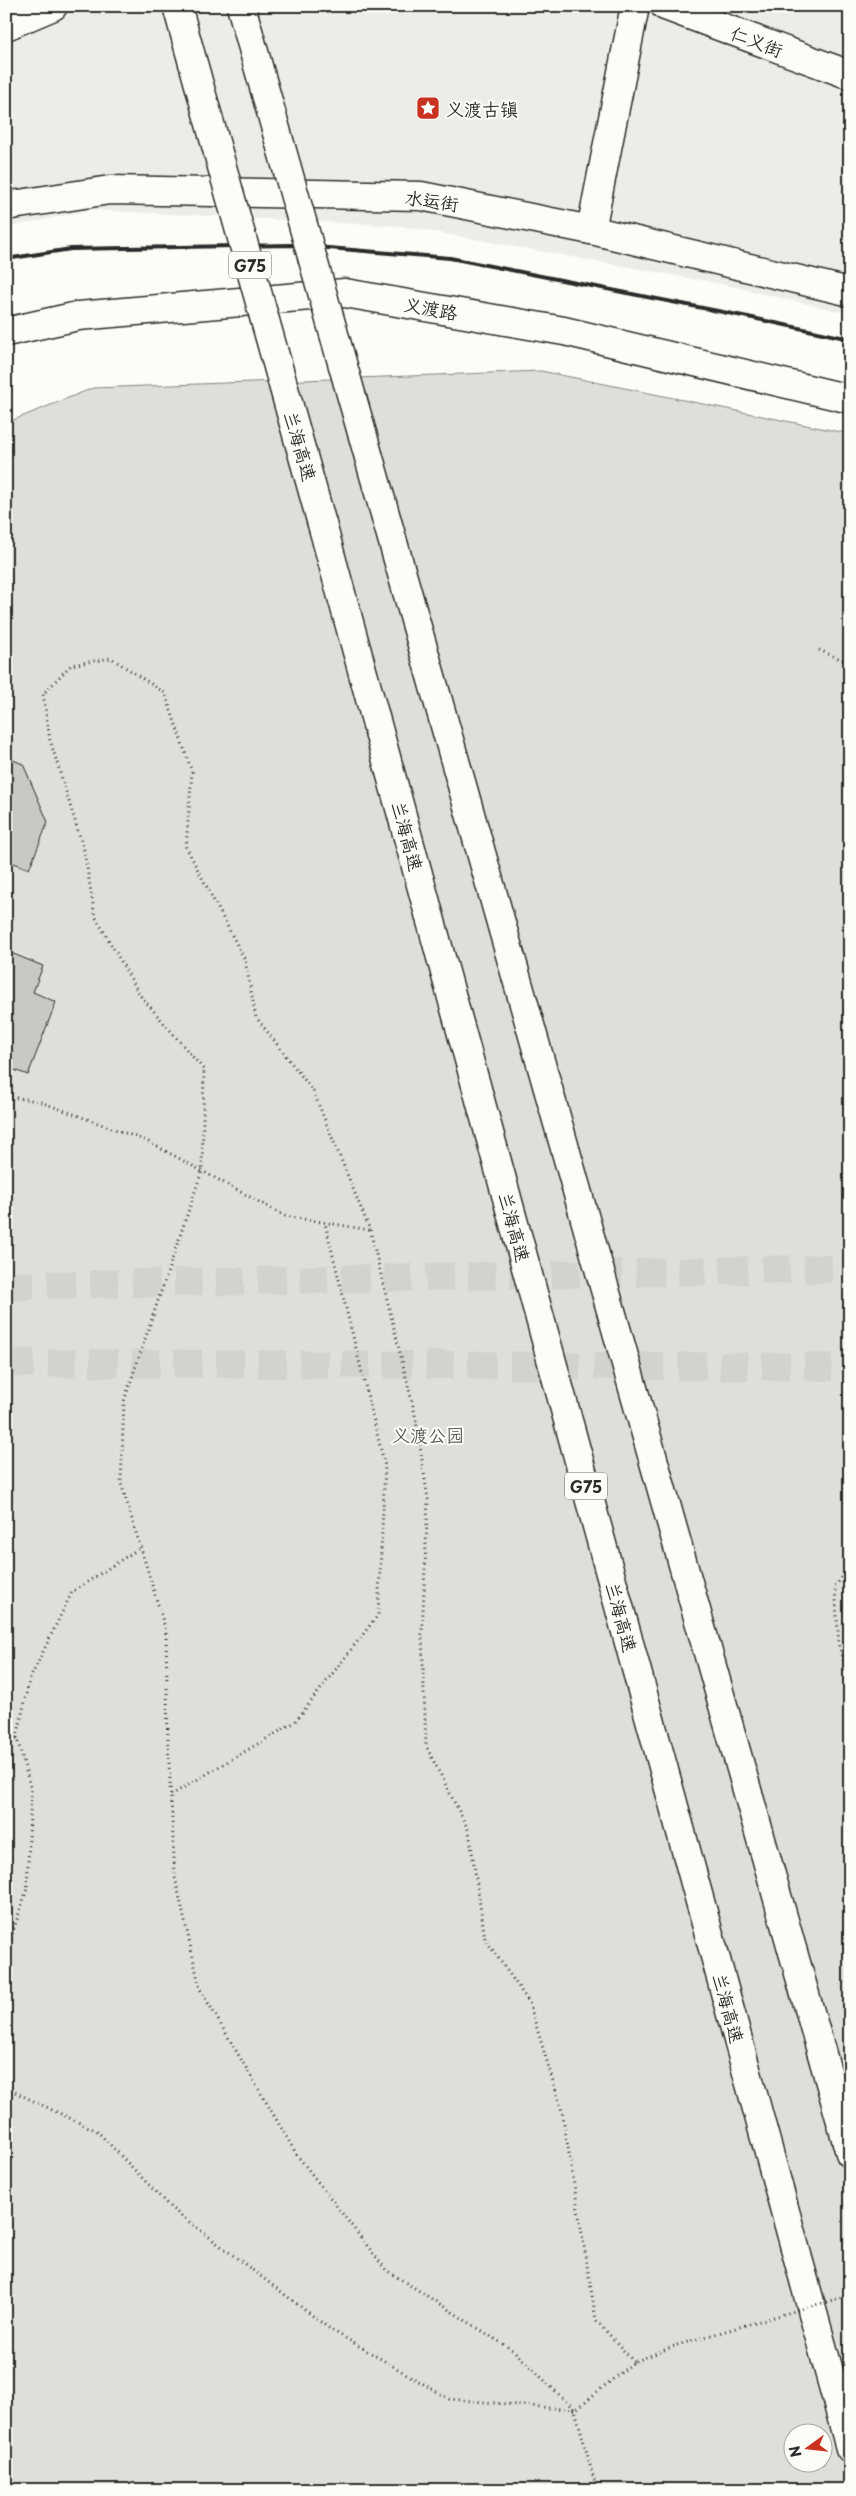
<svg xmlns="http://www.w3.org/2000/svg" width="856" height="2496" font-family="'Playpen Sans','LXGW WenKai TC',sans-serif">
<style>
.built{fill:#edece8}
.green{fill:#dfdeda;stroke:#858482;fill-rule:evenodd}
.building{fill:#c9c8c4;stroke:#2b2b2b}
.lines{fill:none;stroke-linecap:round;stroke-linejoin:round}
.major-tunnel{stroke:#d3d2ce;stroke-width:28;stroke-dasharray:28 14;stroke-linecap:butt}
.minor-casing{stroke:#2b2b2b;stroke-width:31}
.highway-casing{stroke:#2b2b2b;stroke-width:31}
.path{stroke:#2b2b2b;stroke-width:3;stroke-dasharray:1 4;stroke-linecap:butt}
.minor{stroke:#fdfcf7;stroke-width:28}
.highway{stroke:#fdfcf7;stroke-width:28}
.rail{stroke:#2b2b2b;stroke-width:4}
.highway-bridge-casing{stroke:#2b2b2b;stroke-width:31;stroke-linecap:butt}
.path-bridge{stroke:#2b2b2b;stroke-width:3;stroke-dasharray:1 4;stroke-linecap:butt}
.highway-bridge{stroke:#fdfcf7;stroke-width:28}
.labels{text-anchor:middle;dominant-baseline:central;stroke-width:4;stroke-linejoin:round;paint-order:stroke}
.shield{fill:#fdfcf7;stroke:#6a6a68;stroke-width:1}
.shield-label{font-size:16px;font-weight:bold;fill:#2b2b2b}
.street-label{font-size:18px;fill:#2b2b2b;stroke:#fdfcf7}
.poi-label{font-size:18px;fill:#2b2b2b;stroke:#fdfcf7;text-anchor:start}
.park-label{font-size:18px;fill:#585857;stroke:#fdfcf7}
</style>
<rect width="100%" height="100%" fill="#fdfcf7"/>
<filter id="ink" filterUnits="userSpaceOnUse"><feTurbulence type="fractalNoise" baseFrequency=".02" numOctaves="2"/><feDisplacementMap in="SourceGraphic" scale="10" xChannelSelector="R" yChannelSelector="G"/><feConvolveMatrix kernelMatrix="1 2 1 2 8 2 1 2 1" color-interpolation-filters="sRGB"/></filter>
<g filter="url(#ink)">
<polygon class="built" points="6,6 850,6 850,314 722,284 401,226 89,210 6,228"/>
<path class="green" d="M 541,371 L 850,434 L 850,2490 L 6,2490 L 6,423 L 93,388 ZM 794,2434 L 824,2434 L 824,2464 L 794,2464 Z"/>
<g class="building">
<polygon points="6,757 23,764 48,822 29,869 6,860"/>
<polygon points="6,951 43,966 33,992 56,1002 28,1075 6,1067"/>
</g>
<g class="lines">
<g class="major-tunnel">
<polyline points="6,1286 850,1268"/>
<polyline points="6,1363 850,1367"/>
</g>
<g class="minor-casing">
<g id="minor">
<polyline points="665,6 850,75"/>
<polyline points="6,26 53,6"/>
<polyline points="6,206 110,190 421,196 591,230 850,292"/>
<polyline points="591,230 635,6"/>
<polyline points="6,332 78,316 345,293 564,331 850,399"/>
</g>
</g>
<g class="highway-casing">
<g id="highway">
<polyline points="383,507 850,2153"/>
<polyline points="322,524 850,2448"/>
</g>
</g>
<g class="path">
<polyline points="819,650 850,663"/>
<polyline points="6,1096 38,1101 147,1141 285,1216 370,1230"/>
<polyline points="850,1565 835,1587 839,1646 850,1681"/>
<polyline points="6,1738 17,1738 31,1790 27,1889 6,1953"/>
<polyline points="17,1738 29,1681 72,1592 141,1547"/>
<polyline points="171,1795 295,1722 378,1615 385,1466 325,1223"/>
<polyline points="6,2088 97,2131 171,2208 330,2329 449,2399 575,2410 634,2362 677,2345"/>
<polyline points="597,2490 575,2410 514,2351 386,2270 297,2155 200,1989 175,1877 168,1742 166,1631 121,1483 124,1401 202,1171 204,1070 140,995 95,916 84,850 50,740 43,694 71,665 111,658 165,693 192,772 186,847 245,960 256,1017 313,1091 370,1230 415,1414 428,1499 422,1634 426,1746 469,1831 485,1939 529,2002 562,2111 596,2320 634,2362"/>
</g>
<use href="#minor" class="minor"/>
<use href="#highway" class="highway"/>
<polyline class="rail" points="6,259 71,249 292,245 450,258 748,317 850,339"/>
<g class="highway-bridge-casing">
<g id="highway-bridge">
<polyline points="177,6 322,524"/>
<polyline points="241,6 383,507"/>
</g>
</g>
<polyline class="path-bridge" points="677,2345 850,2295"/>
<use href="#highway-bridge" class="highway-bridge"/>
</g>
</g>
<defs>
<g id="sight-square" transform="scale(1.25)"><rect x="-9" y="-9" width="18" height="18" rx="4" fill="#c8321e" stroke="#fdfcf7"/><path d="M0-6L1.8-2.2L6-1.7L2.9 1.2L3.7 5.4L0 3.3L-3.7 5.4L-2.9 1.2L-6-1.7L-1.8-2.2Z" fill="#fff"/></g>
</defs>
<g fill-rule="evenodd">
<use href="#sight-square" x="428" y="108"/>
</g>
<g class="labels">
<g class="shield">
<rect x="229" y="251.5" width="42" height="27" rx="4"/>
<rect x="565" y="1472.5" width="42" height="27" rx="4"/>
</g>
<g class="shield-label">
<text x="250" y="265">G75</text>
<text x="586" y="1486">G75</text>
</g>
<g class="street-label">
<text transform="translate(757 41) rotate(21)">仁义街</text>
<text transform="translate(432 200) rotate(8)">水运街</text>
<text transform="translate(431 308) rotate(10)">义渡路</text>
<text transform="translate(301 446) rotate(74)">兰海高速</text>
<text transform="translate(408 836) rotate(75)">兰海高速</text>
<text transform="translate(515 1227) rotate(75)">兰海高速</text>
<text transform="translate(622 1617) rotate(75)">兰海高速</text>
<text transform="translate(729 2008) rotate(75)">兰海高速</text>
</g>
<g class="poi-label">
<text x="446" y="108">义渡古镇</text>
</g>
<g class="park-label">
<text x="428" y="1434">义渡公园</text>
</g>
</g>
<rect width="856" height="2496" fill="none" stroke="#fdfcf7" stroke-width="25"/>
<rect x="12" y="12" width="831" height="2471" fill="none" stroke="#2b2b2b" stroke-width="2" filter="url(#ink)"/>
<g transform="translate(808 2448) rotate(255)"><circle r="24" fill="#fdfcf7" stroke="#a9a8a5"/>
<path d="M0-4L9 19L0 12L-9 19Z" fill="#c8321e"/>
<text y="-8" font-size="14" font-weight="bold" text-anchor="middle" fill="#2b2b2b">N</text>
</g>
</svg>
